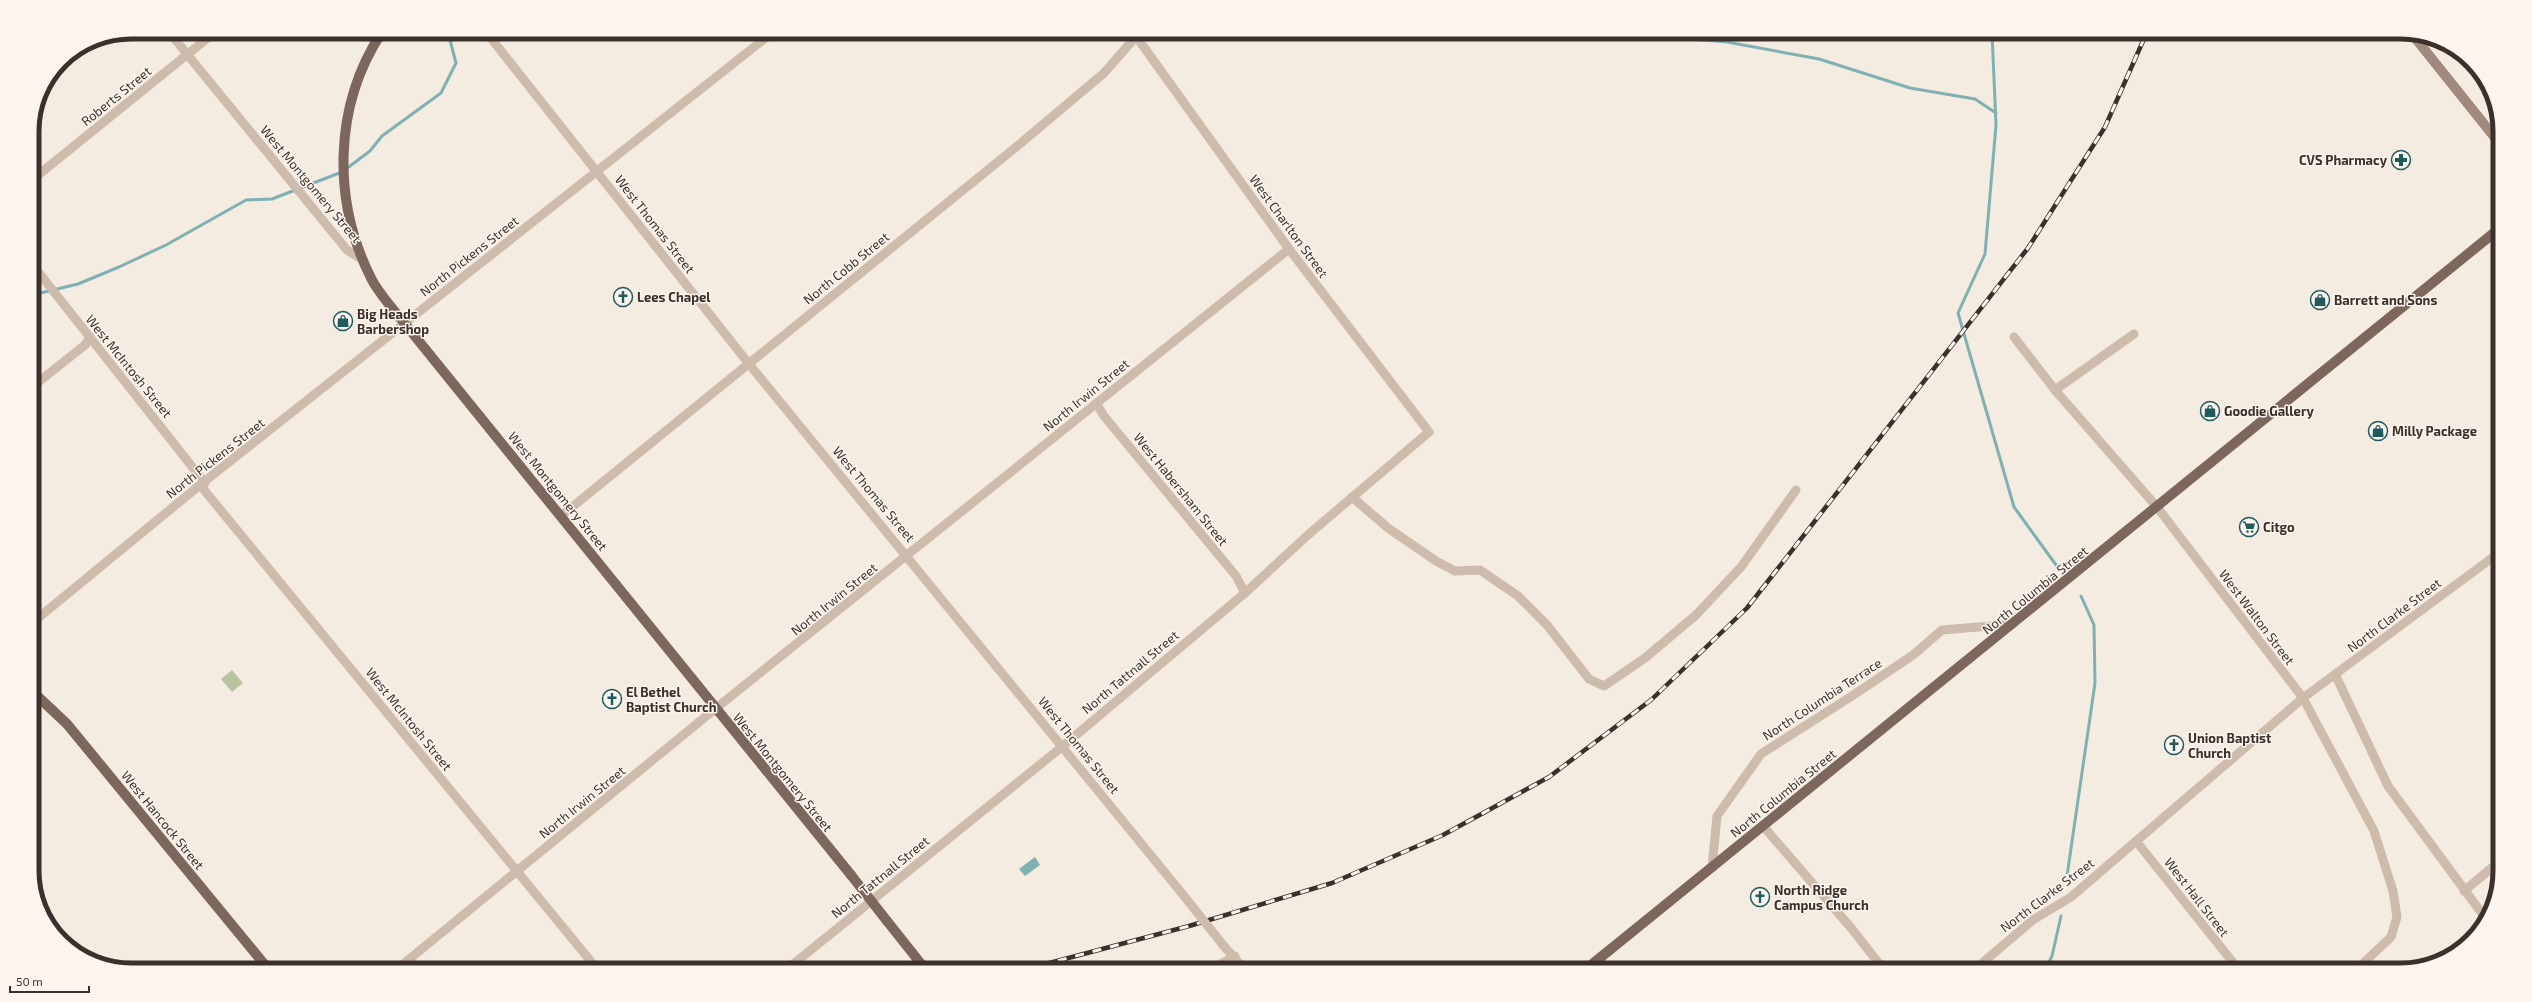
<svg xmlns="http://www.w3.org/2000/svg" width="2532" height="1002" font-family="'Exo 2',sans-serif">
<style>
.green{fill:#b8c4a0}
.water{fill:#7fb0b2}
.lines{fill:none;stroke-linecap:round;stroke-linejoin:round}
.stream{stroke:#7fb0b2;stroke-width:3}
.minor{stroke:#cdbbac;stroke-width:9}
.secondary{stroke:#a18a7d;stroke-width:10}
.primary{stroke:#7d675c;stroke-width:10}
.rail-casing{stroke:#3b302b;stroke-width:4.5}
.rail{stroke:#fbf5ee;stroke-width:3;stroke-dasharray:9;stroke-linecap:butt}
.minor-bridge{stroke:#cdbbac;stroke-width:9}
.primary-bridge{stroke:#7d675c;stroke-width:10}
.labels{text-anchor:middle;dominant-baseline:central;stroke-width:3;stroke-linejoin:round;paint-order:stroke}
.street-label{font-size:13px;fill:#3b302b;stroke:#fbf5ee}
.poi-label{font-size:13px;font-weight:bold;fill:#3b302b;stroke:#fbf5ee;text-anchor:start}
.rim{fill:none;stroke:#3b302b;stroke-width:5}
</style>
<rect width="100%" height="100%" fill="#f4ebe1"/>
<polygon class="green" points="232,670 243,683 232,692 221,679"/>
<polygon class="water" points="1035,857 1040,865 1025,876 1019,869"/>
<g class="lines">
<g class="stream">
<polyline points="1613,32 1727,42 1819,59 1910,88 1975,99 1996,113"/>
<polyline points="1992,32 1996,125 1985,254 1958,313 2014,507 2056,565"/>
<polyline points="346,169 370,151 382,136 441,93 456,63 449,36 452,32"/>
<polyline points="32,295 78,284 119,267 166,245 246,200 272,199 342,172"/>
<polyline points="2067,876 2095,683 2094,625 2081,596"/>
<polyline points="2045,970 2052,956 2061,916"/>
</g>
<g class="minor">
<polyline points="169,32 347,250 363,260"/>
<polyline points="486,32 749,364 1180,891"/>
<polyline points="32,180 215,32"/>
<polyline points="32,264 205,483"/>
<polyline points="2014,337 2055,390 2157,507 2303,698 2374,831 2393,891 2397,917 2391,937 2356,970"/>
<polyline points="32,387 85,345 90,337"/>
<polyline points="2055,390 2134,334"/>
<polyline points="1096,403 1104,416 1236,576 1245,593"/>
<polyline points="200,485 598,970"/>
<polyline points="1352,497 1388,528 1436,561 1455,571 1480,570 1518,596 1547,625 1589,679 1604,686 1645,658 1696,615 1741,567 1796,490"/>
<polyline points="561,516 1021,143 1104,73 1139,33"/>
<polyline points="32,623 200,485 773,32"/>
<polyline points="2335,674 2388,786 2486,919"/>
<polyline points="1763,826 1852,929 1884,970"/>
<polyline points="2136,841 2239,970"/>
<polyline points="1712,868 1717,816 1761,754 1855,694 1913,655 1942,630 2013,624"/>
<polyline points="2464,891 2500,861"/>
<polyline points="1223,945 1245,970"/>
<polyline points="396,970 715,709 1289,249"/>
<polyline points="786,970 1063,746 1245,593 1309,534 1429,432 1289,249 1133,32"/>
<polyline points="1211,970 1235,956"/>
<polyline points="1974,970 2033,920 2071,897 2303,698 2500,552"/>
</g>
<polyline class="secondary" points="2412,34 2500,144"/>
<g class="primary">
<path d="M 382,32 C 333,106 332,202 372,280 C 380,295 394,310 405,324 L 851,875"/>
<polyline points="32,691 67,724 269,970"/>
<polyline points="887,921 926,970"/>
<polyline points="1585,970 2500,228"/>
</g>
<g class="rail-casing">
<polyline id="rail" points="1023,970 1189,926 1332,883 1443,835 1549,777 1651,700 1747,608 2028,248 2105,127 2147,32"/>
</g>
<use href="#rail" class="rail"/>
<polyline class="minor-bridge" points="1180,891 1223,945"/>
<polyline class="primary-bridge" points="851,875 887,921"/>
</g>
<defs>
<g id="pharmacy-ring" transform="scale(1)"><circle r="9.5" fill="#fbf5ee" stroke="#1f5a5e" stroke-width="1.5"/><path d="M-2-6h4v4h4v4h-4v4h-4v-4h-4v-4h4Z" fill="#1f5a5e"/></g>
<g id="church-ring" transform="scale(1)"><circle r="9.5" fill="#fbf5ee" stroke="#1f5a5e" stroke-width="1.5"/><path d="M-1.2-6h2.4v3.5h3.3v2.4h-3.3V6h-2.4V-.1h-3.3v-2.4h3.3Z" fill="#1f5a5e"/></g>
<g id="shop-ring" transform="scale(1)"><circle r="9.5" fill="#fbf5ee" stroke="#1f5a5e" stroke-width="1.5"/><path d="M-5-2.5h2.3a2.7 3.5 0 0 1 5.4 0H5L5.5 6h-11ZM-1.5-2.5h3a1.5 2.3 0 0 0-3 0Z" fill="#1f5a5e"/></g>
<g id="supermarket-ring" transform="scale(1)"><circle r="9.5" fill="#fbf5ee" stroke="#1f5a5e" stroke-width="1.5"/><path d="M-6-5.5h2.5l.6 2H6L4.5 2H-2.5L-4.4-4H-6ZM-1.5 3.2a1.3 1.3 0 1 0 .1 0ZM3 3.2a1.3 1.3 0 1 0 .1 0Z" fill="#1f5a5e"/></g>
</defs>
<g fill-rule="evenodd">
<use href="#pharmacy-ring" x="2401" y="160"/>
<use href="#church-ring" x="623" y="297"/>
<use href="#shop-ring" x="2320" y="300"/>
<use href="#shop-ring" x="343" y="321"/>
<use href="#shop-ring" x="2210" y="411"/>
<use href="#shop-ring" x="2378" y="431"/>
<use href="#supermarket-ring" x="2249" y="527"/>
<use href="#church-ring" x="612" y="699"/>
<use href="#church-ring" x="2174" y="745"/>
<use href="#church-ring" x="1760" y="897"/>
</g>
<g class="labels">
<g class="street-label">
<text transform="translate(116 96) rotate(-39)">Roberts Street</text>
<text transform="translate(311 184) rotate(50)">West Montgomery Street</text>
<text transform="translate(655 224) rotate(52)">West Thomas Street</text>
<text transform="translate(1289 226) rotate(54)">West Charlton Street</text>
<text transform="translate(469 256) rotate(-38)">North Pickens Street</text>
<text transform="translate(846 268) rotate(-39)">North Cobb Street</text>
<text transform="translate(129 366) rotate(51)">West McIntosh Street</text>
<text transform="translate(1086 395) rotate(-39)">North Irwin Street</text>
<text transform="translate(215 458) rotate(-38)">North Pickens Street</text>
<text transform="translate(1181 489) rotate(51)">West Habersham Street</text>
<text transform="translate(558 491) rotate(51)">West Montgomery Street</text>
<text transform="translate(874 494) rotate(50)">West Thomas Street</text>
<text transform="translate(2035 590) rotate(-39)">North Columbia Street</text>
<text transform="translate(834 599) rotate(-39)">North Irwin Street</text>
<text transform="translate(2394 615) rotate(-37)">North Clarke Street</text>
<text transform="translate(2257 617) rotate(53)">West Walton Street</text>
<text transform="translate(1130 672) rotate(-40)">North Tattnall Street</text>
<text transform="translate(1822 699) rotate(-33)">North Columbia Terrace</text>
<text transform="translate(409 719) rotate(51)">West McIntosh Street</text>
<text transform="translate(1079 745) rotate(51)">West Thomas Street</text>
<text transform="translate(783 772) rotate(51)">West Montgomery Street</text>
<text transform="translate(1783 793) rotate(-39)">North Columbia Street</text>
<text transform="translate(582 802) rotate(-39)">North Irwin Street</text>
<text transform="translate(163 820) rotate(51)">West Hancock Street</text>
<text transform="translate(880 877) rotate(-39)">North Tattnall Street</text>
<text transform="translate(2047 895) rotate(-37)">North Clarke Street</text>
<text transform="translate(2197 897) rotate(52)">West Hall Street</text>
</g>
<g class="poi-label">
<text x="2387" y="160" text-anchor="end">CVS Pharmacy</text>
<text x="637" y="297">Lees Chapel</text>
<text x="2334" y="300">Barrett and Sons</text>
<text x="357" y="314">Big Heads<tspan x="357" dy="15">Barbershop</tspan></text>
<text x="2224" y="411">Goodie Gallery</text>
<text x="2392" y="431">Milly Package</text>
<text x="2263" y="527">Citgo</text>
<text x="626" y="692">El Bethel<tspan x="626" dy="15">Baptist Church</tspan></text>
<text x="2188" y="738">Union Baptist<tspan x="2188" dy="15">Church</tspan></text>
<text x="1774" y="890">North Ridge<tspan x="1774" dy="15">Campus Church</tspan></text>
</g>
</g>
<path d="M0 0H2532V1002H0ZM131 39H2401A92 92 0 0 1 2493 131V871A92 92 0 0 1 2401 963H131A92 92 0 0 1 39 871V131A92 92 0 0 1 131 39Z" fill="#fbf5ee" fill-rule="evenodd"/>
<path class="rim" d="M131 39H2401A92 92 0 0 1 2493 131V871A92 92 0 0 1 2401 963H131A92 92 0 0 1 39 871V131A92 92 0 0 1 131 39Z"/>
<path d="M10 986v6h79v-6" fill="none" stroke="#3b302b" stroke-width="2"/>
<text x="16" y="986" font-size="12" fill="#3b302b" stroke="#fbf5ee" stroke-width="3" paint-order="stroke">50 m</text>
</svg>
